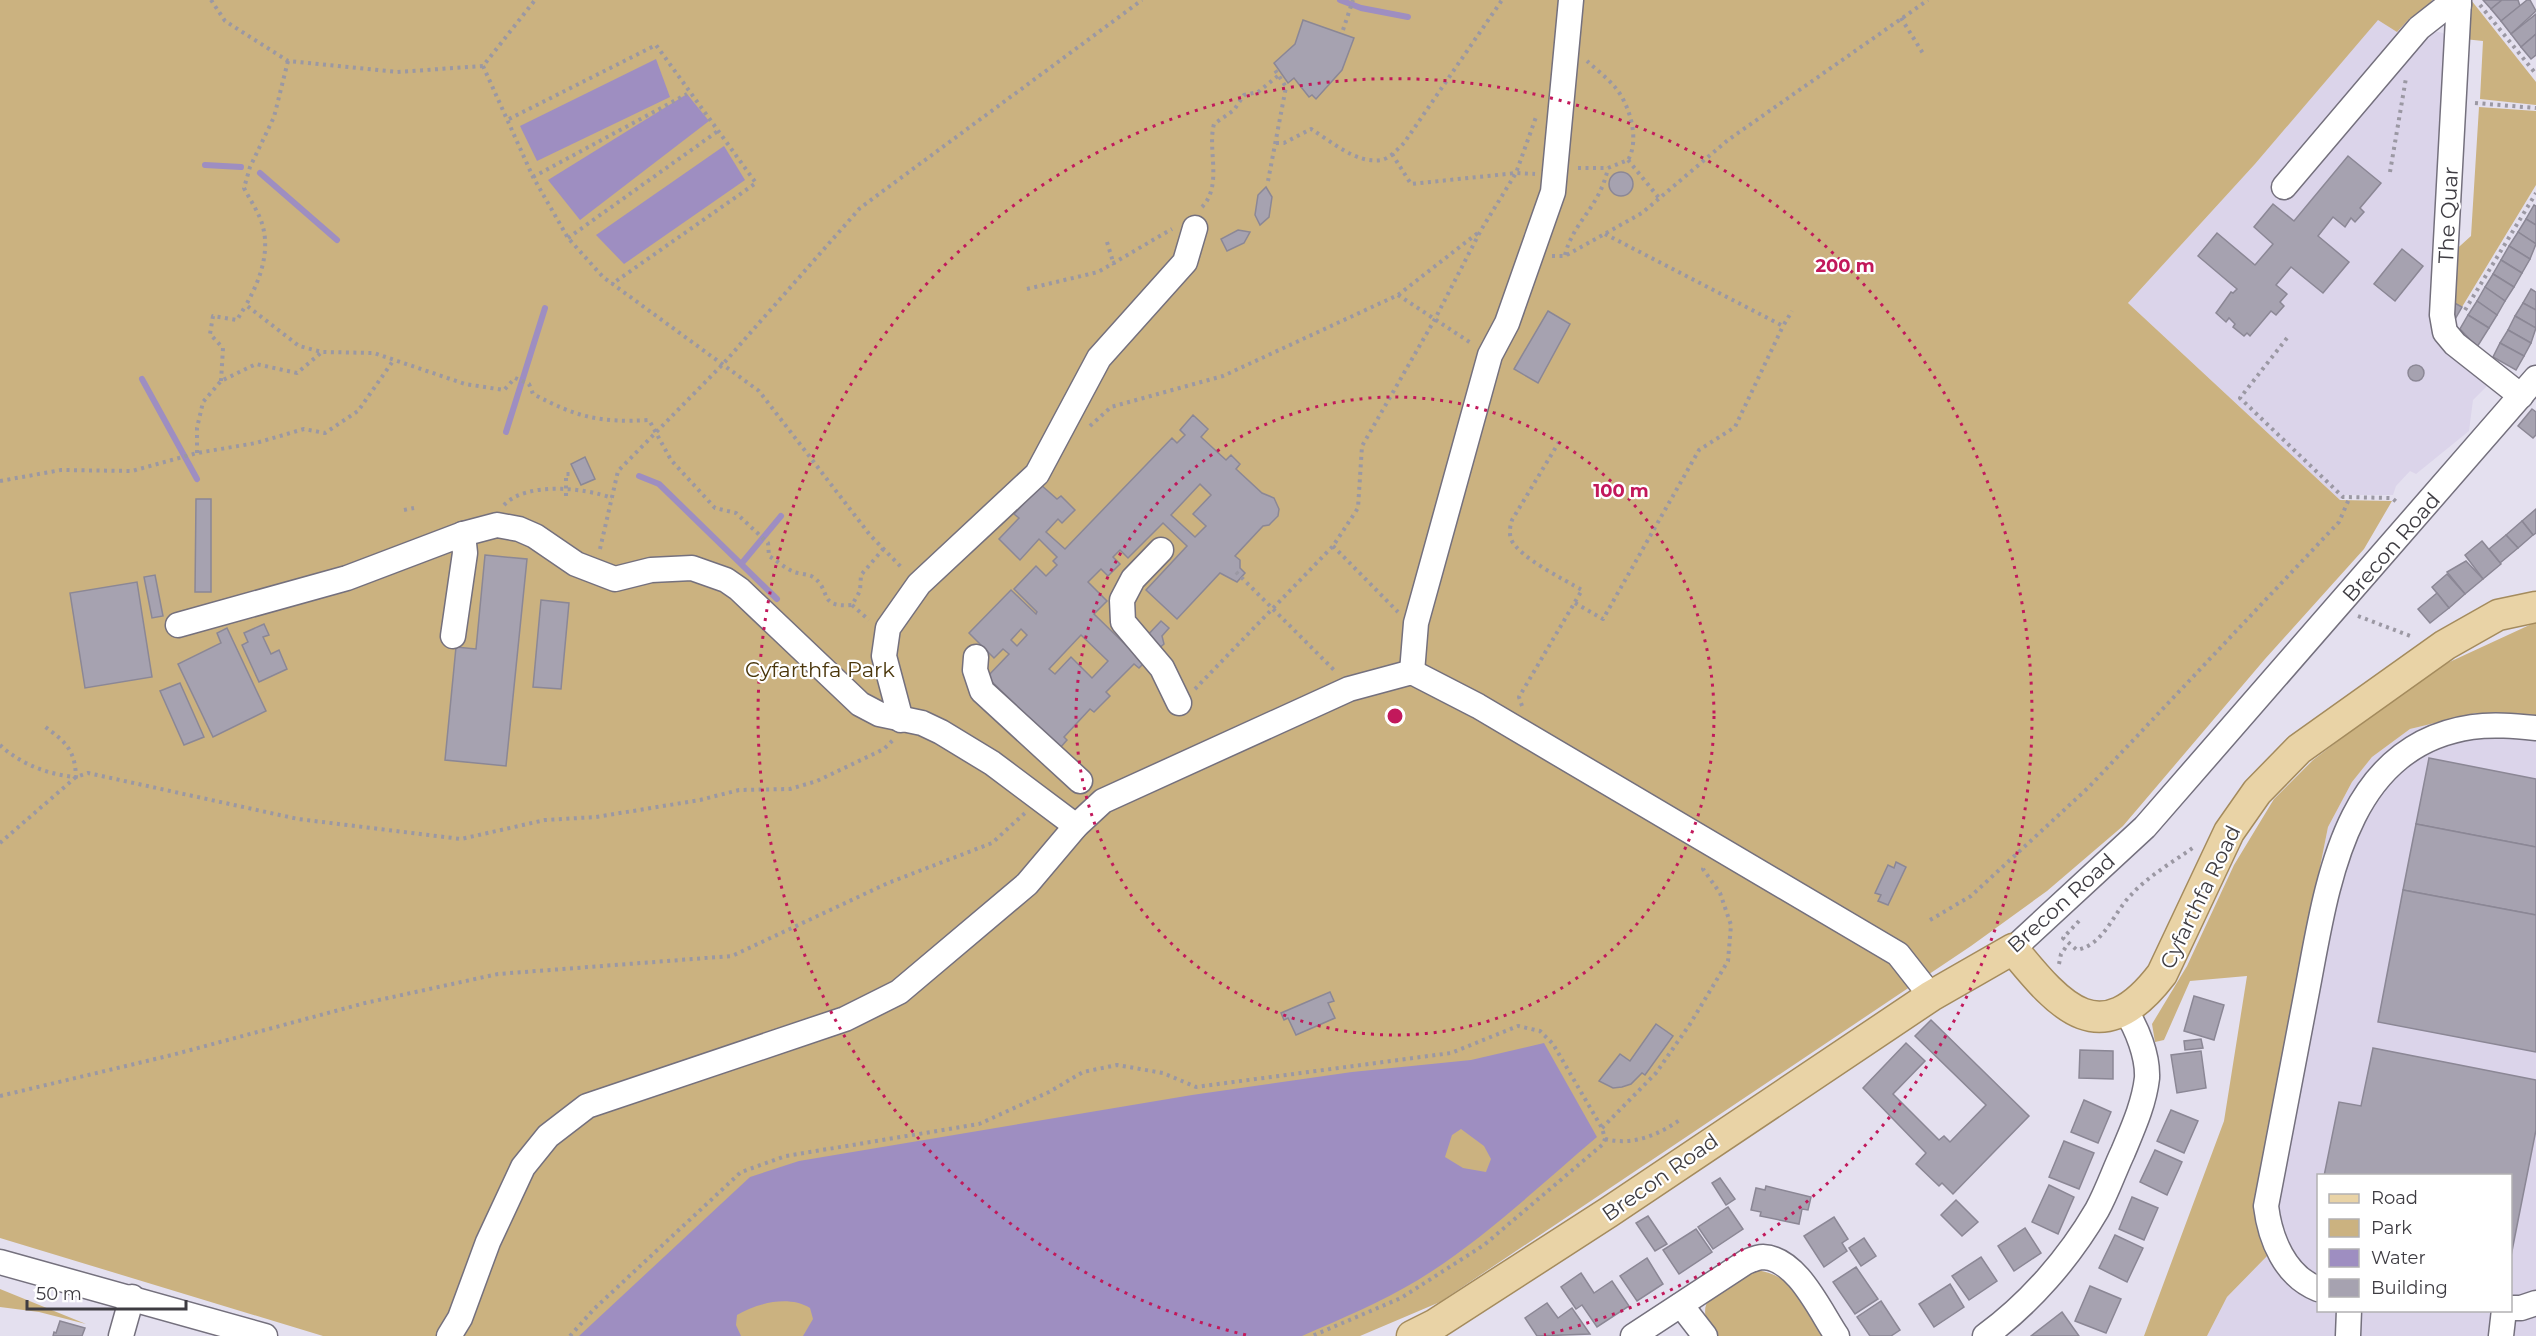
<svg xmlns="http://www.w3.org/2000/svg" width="2536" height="1336" font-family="Montserrat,sans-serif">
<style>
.built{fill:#dbd4ea;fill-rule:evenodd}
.green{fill:#cbb280}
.water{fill:#9e8ec1;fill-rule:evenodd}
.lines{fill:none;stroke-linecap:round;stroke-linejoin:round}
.stream{stroke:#9e8ec1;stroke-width:6}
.building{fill:#a6a2b0;stroke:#8b8795;stroke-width:1.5;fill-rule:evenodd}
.minor-casing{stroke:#74707d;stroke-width:27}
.major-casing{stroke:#a48b5d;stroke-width:33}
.path{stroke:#9b98a3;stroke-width:4;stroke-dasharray:3 4.5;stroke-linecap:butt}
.minor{stroke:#fff;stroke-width:24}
.major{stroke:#e9d3a6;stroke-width:30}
.ring{fill:none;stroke:#c2185b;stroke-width:3;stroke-dasharray:3 6}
.labels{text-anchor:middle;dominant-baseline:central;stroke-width:4.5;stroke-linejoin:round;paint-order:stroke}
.street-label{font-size:21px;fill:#3e3c42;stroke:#fff}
.park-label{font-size:21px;fill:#4a360b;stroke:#fff}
.centre{fill:#c2185b;stroke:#fff;stroke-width:3}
.ring-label{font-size:18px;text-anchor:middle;font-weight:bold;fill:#c2185b;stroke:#fff;stroke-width:4.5;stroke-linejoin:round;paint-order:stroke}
</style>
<rect width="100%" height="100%" fill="#e4e0ef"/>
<g class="built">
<polygon points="2410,18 2419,28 2443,33 2451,42 2435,337 2487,386 2473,400 2469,431 2416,474 2410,471 2396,486 2393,495 2346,495 2340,500 2128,303 2255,164 2378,19"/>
<path d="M 2476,713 L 2536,715 L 2536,1336 L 2207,1336 L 2227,1297 L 2270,1253 L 2313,902 L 2328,827 L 2352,782 L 2372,757 L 2410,729 ZM 2318,1176 L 2510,1176 L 2510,1310 L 2318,1310 Z"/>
</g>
<g class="green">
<polygon points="0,0 2432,0 2430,7 2414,23 2410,18 2397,32 2378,20 2255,164 2128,303 2340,500 2392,501 2364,549 2265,659 2123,826 2047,891 1971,946 1440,1302 1360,1336 323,1336 0,1238"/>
<polygon points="2467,0 2471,0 2536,82 2536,105 2480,99 2483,41 2464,39"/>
<polygon points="2479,107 2536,111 2536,185 2462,307 2449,300 2450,255 2471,236"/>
<polygon points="2536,622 2536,715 2476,713 2410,729 2372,757 2352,782 2328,827 2313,902 2270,1253 2227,1297 2207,1336 2144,1336 2224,1121 2247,976 2190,981 2164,1040 2155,1042 2152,1024 2187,966 2234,865 2274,799 2313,760 2430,671"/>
<path d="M 1756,1270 C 1796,1276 1806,1305 1827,1336 L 1716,1336 C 1685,1297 1727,1285 1756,1270 Z"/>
<polygon points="0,1289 86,1324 39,1312 0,1307"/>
</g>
<g class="water">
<polygon points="656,59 670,97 537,161 520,126"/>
<polygon points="687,94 709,121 580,220 548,180"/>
<polygon points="724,146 745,180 624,264 596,235"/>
<path d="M 1544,1043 L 1597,1137 C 1539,1186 1483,1240 1418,1280 C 1381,1302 1341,1319 1302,1336 L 803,1336 L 813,1319 L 810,1308 C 789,1295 757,1303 737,1315 L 736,1325 L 741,1336 L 579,1336 L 750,1177 L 799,1161 L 1192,1095 L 1352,1072 L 1471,1060 ZM 1461,1129 L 1484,1146 L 1491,1159 L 1486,1172 L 1463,1168 L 1445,1157 L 1452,1135 Z"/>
</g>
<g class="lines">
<g class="stream">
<polyline points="1340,0 1361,8 1408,17"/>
<polyline points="205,165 241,167"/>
<polyline points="260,173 337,240"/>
<polyline points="142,379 197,479"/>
<polyline points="506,432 545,308"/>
<polyline points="639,476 659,484 777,599"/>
<polyline points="742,563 781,516"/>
</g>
</g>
<g class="building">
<polygon points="2483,0 2502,0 2491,9"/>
<polygon points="2502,0 2518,0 2520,6 2501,21 2491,9"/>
<polygon points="2527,0 2530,0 2536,11 2511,34 2501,21"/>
<polygon points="2536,14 2536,34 2521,47 2511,34"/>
<polygon points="1303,20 1354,38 1342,70 1316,99 1312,95 1309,97 1294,78 1288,83 1274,63 1295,44"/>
<polygon points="2536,34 2536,55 2531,59 2521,47"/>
<polygon points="2348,156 2381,183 2360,208 2364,212 2355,222 2351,218 2345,227 2333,217 2318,236 2349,262 2323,293 2291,267 2276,285 2287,294 2280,302 2284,306 2276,315 2271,311 2250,336 2247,333 2244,336 2233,327 2235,324 2229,318 2226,322 2216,313 2231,292 2233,293 2237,289 2198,256 2217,233 2255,265 2273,244 2254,227 2273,204 2294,221"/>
<circle cx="1621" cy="184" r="12"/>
<polygon points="1266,187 1272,197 1269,217 1260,225 1255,215 1258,195"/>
<polygon points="2534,205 2536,206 2536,225 2526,219"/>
<polygon points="2526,219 2536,225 2536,244 2518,232"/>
<polygon points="1238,230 1250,232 1244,243 1227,251 1221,239"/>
<polygon points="2518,232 2536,244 2530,259 2509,246"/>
<polygon points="2509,246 2530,259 2522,273 2501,260"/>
<polygon points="2402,249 2423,266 2395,301 2374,284"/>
<polygon points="2501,260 2522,273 2514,287 2493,274"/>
<polygon points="2493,274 2514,287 2505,301 2485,287"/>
<polygon points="2485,287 2505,301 2497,315 2477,301"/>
<polygon points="2531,289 2536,292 2536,310 2523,303"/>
<polygon points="2449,300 2462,307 2454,321"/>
<polygon points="2477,301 2497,315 2489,328 2468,315"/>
<polygon points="2523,303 2536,310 2536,328 2515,316"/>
<polygon points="1548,311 1570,324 1538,383 1514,369"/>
<polygon points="2468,315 2489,328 2477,347 2460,329"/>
<polygon points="2515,316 2536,328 2531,343 2508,330"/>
<polygon points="2508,330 2531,343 2524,356 2500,343"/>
<polygon points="2500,343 2524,356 2516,370 2493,357"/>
<circle cx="2416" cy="373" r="8"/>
<polygon points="2532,409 2536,412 2536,435 2533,438 2518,426"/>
<path d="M 1193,415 L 1208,429 L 1201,437 L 1226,460 L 1231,455 L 1240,464 L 1236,469 L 1262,493 L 1274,498 L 1279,509 L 1278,516 L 1269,525 L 1263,526 L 1235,556 L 1240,560 L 1240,568 L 1245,573 L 1237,582 L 1220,573 L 1177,619 L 1146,590 L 1187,546 L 1163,523 L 1128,558 L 1120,550 L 1113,557 L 1120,564 L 1108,576 L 1101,569 L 1088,582 L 1107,601 L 1094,614 L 1136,655 L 1146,661 L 1139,668 L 1134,664 L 1106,692 L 1110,696 L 1094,712 L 1090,709 L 1064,737 L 1067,740 L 1060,748 L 987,677 L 1009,654 L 1003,649 L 994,658 L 969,633 L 1011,590 L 1036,614 L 1037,612 L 1014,589 L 1036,566 L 1046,576 L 1057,565 L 1053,561 L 1057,557 L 1039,539 L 1020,560 L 999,539 L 1019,518 L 1014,514 L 1041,485 L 1057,499 L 1061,496 L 1075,510 L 1062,523 L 1058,519 L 1046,532 L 1065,549 L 1172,438 L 1177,443 L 1185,435 L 1180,430 ZM 1200,484 L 1211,495 L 1193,514 L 1206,526 L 1195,537 L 1171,515 ZM 1021,629 L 1027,635 L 1017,646 L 1011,640 ZM 1081,635 L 1108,661 L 1092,678 L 1071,657 L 1055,674 L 1049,669 Z"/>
<polygon points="585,457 595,479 581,485 571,464"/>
<polygon points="196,499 211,499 211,592 195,592"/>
<polygon points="2536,509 2536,533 2533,535 2522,521"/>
<polygon points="2522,521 2533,535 2518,548 2506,535"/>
<polygon points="2506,535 2518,548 2500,563 2489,549"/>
<polygon points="2482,541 2501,564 2483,579 2465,555"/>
<polygon points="485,555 527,559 506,766 445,760 456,647 476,649"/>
<polygon points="2466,561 2483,579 2465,594 2447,572"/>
<polygon points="2447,574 2465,594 2449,608 2432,587"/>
<polygon points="155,575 163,616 152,618 144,577"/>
<polygon points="137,582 152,677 85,688 70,593"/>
<polygon points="2437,593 2449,608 2430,623 2418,609"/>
<polygon points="541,600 569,603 561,689 533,687"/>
<polygon points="1161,621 1169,628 1162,636 1164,644 1158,649 1144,639"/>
<polygon points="264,624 269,635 263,637 271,654 279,650 287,669 259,682 242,645 248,642 244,633"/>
<polygon points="227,628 266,711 213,737 178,664 221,643 217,633"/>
<polygon points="180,683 204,737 184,745 160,691"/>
<polygon points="2429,758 2536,779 2536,847 2416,824"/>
<polygon points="2416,824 2536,847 2536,915 2403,890"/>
<polygon points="1896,862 1906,867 1888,905 1878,901 1881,895 1875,893 1888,865 1894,868"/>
<polygon points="2403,890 2536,915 2536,1052 2378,1022"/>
<polygon points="1330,992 1334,1001 1328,1003 1335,1018 1296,1035 1288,1018 1284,1020 1281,1013"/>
<polygon points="2194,996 2224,1005 2214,1040 2184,1031"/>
<polygon points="1931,1020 2029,1116 1953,1194 1942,1183 1939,1186 1916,1164 1926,1153 1863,1088 1906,1043 1925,1061 1893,1094 1939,1140 1944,1136 1950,1142 1986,1105 1915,1036"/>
<polygon points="1656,1024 1673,1036 1645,1075 1642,1073 1631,1084 1622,1087 1613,1088 1599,1081 1620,1054 1630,1061"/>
<polygon points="2201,1039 2203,1048 2185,1050 2184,1041"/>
<polygon points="2373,1048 2536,1080 2536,1130 2510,1261 2510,1176 2324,1176 2339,1102 2361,1106"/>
<polygon points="2080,1050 2113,1051 2113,1079 2079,1078"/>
<polygon points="2201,1051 2206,1088 2177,1093 2171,1055"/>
<polygon points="2084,1100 2111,1112 2098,1143 2071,1132"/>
<polygon points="2171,1110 2198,1121 2184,1153 2157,1141"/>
<polygon points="2064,1141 2094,1153 2079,1189 2049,1177"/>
<polygon points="2155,1150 2182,1162 2167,1195 2140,1182"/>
<polygon points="1720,1178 1735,1199 1726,1205 1712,1183"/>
<polygon points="2049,1185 2074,1197 2058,1234 2032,1222"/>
<polygon points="1766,1186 1811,1197 1808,1210 1802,1209 1799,1224 1760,1216 1761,1212 1751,1210 1756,1188 1765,1190"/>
<polygon points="2132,1197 2158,1208 2144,1240 2119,1229"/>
<polygon points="1956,1200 1978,1222 1962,1236 1941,1215"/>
<polygon points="1728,1207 1743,1229 1713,1249 1698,1227"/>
<polygon points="1648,1216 1667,1244 1655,1251 1636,1223"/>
<polygon points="1834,1217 1848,1239 1842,1243 1847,1251 1824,1267 1804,1236"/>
<polygon points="2025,1228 2041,1253 2014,1271 1998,1246"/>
<polygon points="1696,1229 1712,1252 1679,1274 1663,1250"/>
<polygon points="2115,1235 2143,1248 2127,1282 2099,1268"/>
<polygon points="1864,1238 1876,1256 1861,1266 1849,1248"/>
<polygon points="1981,1257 1997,1281 1969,1300 1952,1276"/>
<polygon points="1647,1258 1663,1284 1637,1301 1620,1276"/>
<polygon points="1856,1267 1878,1299 1855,1314 1833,1282"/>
<polygon points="1581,1273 1594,1293 1612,1281 1629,1306 1597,1327 1582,1305 1576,1309 1561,1287"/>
<polygon points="1950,1284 1964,1307 1934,1327 1919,1304"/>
<polygon points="2090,1286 2121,1299 2106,1333 2075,1321"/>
<polygon points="1881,1301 1900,1330 1891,1336 1870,1336 1857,1317"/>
<polygon points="1547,1303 1558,1318 1572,1308 1590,1334 1537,1336 1525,1318"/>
<polygon points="2062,1312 2079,1336 2031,1336"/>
<polygon points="60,1321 85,1328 82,1336 53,1336 54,1332 56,1333"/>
</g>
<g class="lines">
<g class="minor-casing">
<g id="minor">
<polyline points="2459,0 2442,315 2445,332 2455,344 2521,396"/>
<polyline points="2284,187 2419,28 2447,6 2459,5"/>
<polyline points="1161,550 1133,579 1122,600 1123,622 1162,668 1179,703"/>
<polyline points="178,625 347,578 463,534 497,525 519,529 535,536 576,564 615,579 651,570 692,568 726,580 739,589 860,704 879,714 922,723 941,732 992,763 1076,826"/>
<polyline points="453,636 465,553 463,534"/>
<polyline points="976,657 975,670 982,691 1080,781"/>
<polyline points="1412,672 1416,623 1490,355 1507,323 1553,192 1571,0"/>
<polyline points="901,720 884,656 888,628 919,584 1037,474 1099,358 1185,262 1195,228"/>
<polyline points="2013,949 2145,827 2536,378"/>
<polyline points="0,1262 265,1336"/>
<path d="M 2318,1289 C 2285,1276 2270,1239 2266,1206 C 2280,1134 2293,1063 2307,991 C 2327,887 2343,746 2472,727 C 2493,724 2515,726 2536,728"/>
<polyline points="1681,1305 1705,1336"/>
<polyline points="2510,1308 2521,1308 2536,1303"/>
<polyline points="121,1336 132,1297"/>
<polyline points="449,1336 460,1318 488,1242 523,1167 548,1136 587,1106 845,1019 899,992 1027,884 1076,826 1103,801 1349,689 1412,672 1478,706 1898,954 1931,996"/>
<path d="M 1633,1336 L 1746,1262 C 1751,1260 1758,1257 1763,1257 C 1797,1258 1820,1311 1837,1336"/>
<path d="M 1985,1336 C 2030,1303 2069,1258 2097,1210 C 2107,1192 2114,1171 2123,1152 C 2133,1128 2144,1104 2147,1078 C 2148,1056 2137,1028 2125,1010"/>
<polyline points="2348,1336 2349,1310"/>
<polyline points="2501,1336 2504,1310"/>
</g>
</g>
<g class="major-casing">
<path id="major" d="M 1412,1336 L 1434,1325 L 1609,1212 L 1931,996 L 2013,949 C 2061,1008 2101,1054 2162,974 L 2229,832 L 2257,792 L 2299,749 L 2445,645 L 2498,615 L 2536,607"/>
</g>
<g class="path">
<polyline points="211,0 225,21 288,61 397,72 483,66 535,0"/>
<polyline points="2480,5 2536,74"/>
<polyline points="1901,18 1924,55"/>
<polyline points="1343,30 1353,0"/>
<path d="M 288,61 L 274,117 L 250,167 L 244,188 C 250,200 260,214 263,227 C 270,254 259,282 246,305 L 299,346 L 322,352 L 374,353 L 465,384 L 504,390 L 515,378 L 529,384 L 533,394 C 577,417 599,423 649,420 L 671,460 L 715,508 L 736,513 L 768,543 L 769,556 C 777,561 785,568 794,572 C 800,574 808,574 813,577 C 832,590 817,608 852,605 L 860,591 L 861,575 L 884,548"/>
<polyline points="483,66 533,177 568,238 603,277 759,391 870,535 903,569"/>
<polyline points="2475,103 2536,108"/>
<polyline points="509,119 656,45 756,183 612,284"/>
<path d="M 1276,143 L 1284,143 L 1311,129 C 1331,141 1356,164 1381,160 C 1389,159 1398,149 1404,143 L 1502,0"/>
<polyline points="1392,154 1411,184 1516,173 1535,174"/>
<polyline points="1628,160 1659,198"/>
<path d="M 1578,168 L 1608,168 L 1628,160 C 1640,140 1630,104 1614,86 C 1606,77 1596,69 1587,61"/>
<polyline points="2390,172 2406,78"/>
<polyline points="533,177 687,94"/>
<polyline points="1268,181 1286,87 1275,70"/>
<path d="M 1202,207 C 1223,185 1207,150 1214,124 L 1234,110 L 1244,95 L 1258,92 L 1279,75"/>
<polyline points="1605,234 1783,326 1792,311"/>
<polyline points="568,238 718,131"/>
<polyline points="1107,242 1114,265"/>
<path d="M 1565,255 C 1573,222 1600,207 1608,168"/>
<polyline points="1552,256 1565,256 1642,213 1728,140 1928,0"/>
<polyline points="1027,289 1098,272 1172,229"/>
<polyline points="1398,295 1471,343"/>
<polyline points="2465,310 2536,193"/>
<polyline points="2287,338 2240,398 2343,497 2392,498 2399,504"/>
<polyline points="221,381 223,348 210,334 213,316 237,320 246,305"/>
<polyline points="1090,426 1111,407 1223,376 1398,295 1479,232"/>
<polyline points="197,453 197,428 203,402 221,381 256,364 297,373 322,352"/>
<polyline points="0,481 61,470 132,471 197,453 256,443 304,429 325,433 358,411 393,361"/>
<polyline points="566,496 566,474 573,474"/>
<path d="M 504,505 C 527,481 585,488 612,498"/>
<polyline points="404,510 414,508"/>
<polyline points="1333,546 1398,612"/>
<polyline points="600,549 618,471 723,364 860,208 1142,0"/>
<polyline points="1236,572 1335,671"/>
<polyline points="1575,603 1603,619 1699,450 1735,427 1783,326"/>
<polyline points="852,605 869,620"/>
<polyline points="2358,616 2413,637"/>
<polyline points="1195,689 1333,546 1358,508 1362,446 1435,319 1481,230 1516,173 1536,117"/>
<path d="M 1522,706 L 1519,697 L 1582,590 C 1565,580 1518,557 1511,539 C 1509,533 1510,526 1512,520 L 1559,442"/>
<path d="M 0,745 C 20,764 49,775 76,777 C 75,750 66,742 44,726"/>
<polyline points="0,843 76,777 88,773 298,819 461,839 545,820 596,817 700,800 739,790 790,789 817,781 884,749 893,740"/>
<polyline points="1930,920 1971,896 2089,787 2339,522 2349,499"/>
<path d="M 2079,921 L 2063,938 L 2077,950 C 2105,944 2113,913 2131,895 C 2148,876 2173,862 2194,847"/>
<polyline points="2059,964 2061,954 2068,944"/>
<polyline points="0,1096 172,1055 365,1003 498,974 732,956 888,883 992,843 1025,813"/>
<polyline points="1602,1128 1656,1073 1690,1024 1728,961 1731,925 1720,893 1703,869 1705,866"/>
<path d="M 1605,1139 C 1632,1146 1659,1135 1681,1119"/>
<polyline points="570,1336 594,1309 741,1172 786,1156 979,1124 1049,1092 1083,1072 1117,1065 1163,1073 1196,1087 1451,1053 1518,1026 1540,1031 1553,1044 1602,1128 1605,1139 1602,1145 1484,1245 1401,1298 1312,1336"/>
</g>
<use href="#minor" class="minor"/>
<use href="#major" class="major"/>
</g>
<g class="ring">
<circle cx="1395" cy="716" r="319"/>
<path d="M1246 1335A637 637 0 1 1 1544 1335"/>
</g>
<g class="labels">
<g class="street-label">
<text transform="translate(2448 215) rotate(-87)">The Quar</text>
<text transform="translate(2391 547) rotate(-49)">Brecon Road</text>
<text transform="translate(2200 897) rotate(-64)">Cyfarthfa Road</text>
<text transform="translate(2061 903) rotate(-42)">Brecon Road</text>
<text transform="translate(1660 1177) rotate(-35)">Brecon Road</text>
</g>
<g class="park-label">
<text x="820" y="669">Cyfarthfa Park</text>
</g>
</g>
<circle cx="1395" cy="716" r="9" class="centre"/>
<g class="ring-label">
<text x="1845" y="272">200 m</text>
<text x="1621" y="497">100 m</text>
</g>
<rect x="2317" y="1174" width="195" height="138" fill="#ffffff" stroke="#b2b1b3" stroke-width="1.5"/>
<rect x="2329" y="1194" width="30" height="9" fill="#e9d3a6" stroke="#b2b1b3" stroke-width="1.5"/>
<text x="2371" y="1204" font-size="18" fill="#3e3c42">Road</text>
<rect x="2329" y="1219" width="30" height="18" fill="#cbb280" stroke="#b2b1b3" stroke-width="1.5"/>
<text x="2371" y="1234" font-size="18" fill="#3e3c42">Park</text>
<rect x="2329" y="1249" width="30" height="18" fill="#9e8ec1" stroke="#b2b1b3" stroke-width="1.5"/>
<text x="2371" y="1264" font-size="18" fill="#3e3c42">Water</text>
<rect x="2329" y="1279" width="30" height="18" fill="#a6a2b0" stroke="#b2b1b3" stroke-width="1.5"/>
<text x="2371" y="1294" font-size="18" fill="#3e3c42">Building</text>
<path d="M27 1300v9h159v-9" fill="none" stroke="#3e3c42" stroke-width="3"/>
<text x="36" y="1300" font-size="18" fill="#3e3c42" stroke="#ffffff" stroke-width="4.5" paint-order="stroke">50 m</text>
</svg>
